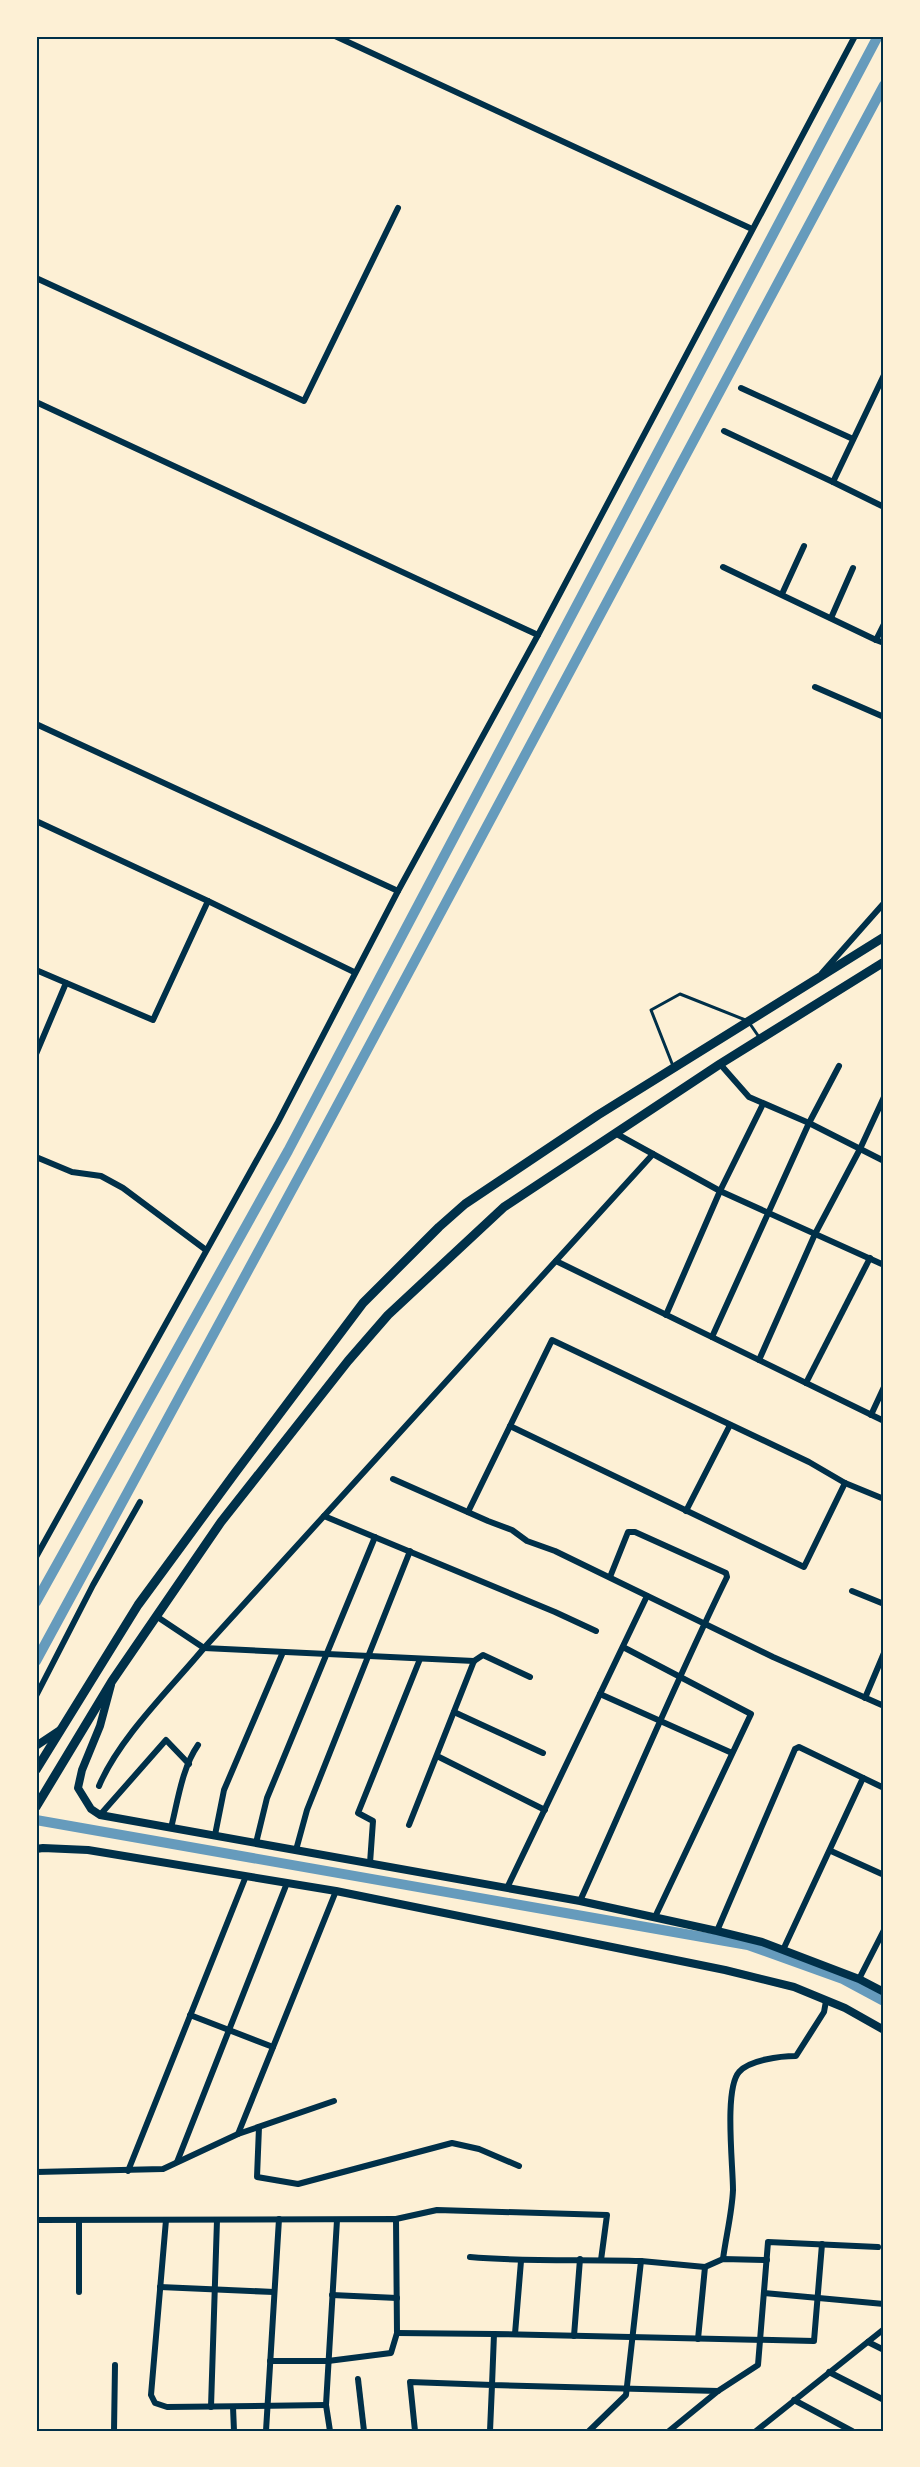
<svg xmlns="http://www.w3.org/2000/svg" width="920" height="2467" font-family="'Roboto Condensed',sans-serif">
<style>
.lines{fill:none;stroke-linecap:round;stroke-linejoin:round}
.canal{stroke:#669bbc;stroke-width:10}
.service{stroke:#003049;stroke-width:3}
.minor{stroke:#003049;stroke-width:6}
.tertiary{stroke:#003049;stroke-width:8}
.secondary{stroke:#003049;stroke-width:8}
.primary{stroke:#003049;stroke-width:9}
.neatline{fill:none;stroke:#003049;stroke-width:2}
</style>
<rect width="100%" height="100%" fill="#fdf0d5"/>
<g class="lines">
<g class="canal">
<polyline points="36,1602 288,1151 878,36"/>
<polyline points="36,1661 314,1149 884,85"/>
<polyline points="36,1820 748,1945 843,1979 884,2001"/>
</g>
<polyline class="service" points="673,1066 651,1010 680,994 748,1021 759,1037"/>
<g class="minor">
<polyline points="335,36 752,229"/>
<polyline points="36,278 304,401 398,208"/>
<polyline points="741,388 853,439"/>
<polyline points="36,402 538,635"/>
<polyline points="724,431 833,482 884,375"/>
<polyline points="833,482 884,507"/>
<polyline points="723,567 876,640"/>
<polyline points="782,594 804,546"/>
<polyline points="831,618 853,568"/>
<polyline points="884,624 876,640 884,643"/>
<polyline points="815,687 884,717"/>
<polyline points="36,724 398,891"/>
<polyline points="36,821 208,901 354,972"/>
<polyline points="36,970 153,1020 208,901"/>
<polyline points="822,973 884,903"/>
<polyline points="36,1054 66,983"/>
<polyline points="720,1064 749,1097 809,1123 884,1161"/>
<polyline points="615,1133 720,1191 884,1265"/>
<polyline points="36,1157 72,1172 101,1176 123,1188 206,1250"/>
<polyline points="556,1261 884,1421"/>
<polyline points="666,1315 720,1191 763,1104"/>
<polyline points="712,1337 809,1123 839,1066"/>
<polyline points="759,1360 815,1234 860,1149 884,1097"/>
<polyline points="806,1383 870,1258"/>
<polyline points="871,1415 884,1387"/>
<polyline points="510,1426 804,1567 845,1483"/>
<polyline points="393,1479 488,1521 512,1530 527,1541 555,1551 773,1657 884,1706"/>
<polyline points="686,1511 730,1425"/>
<polyline points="468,1512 552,1340 809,1462 845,1483 884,1499"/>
<polyline points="324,1516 555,1612 596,1631"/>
<polyline points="36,1557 278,1122 398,891 538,635 855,36"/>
<polyline points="852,1591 884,1604"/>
<polyline points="156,1616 204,1648 474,1661"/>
<polyline points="623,1647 751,1714 655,1917"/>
<polyline points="600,1694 732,1753"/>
<polyline points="36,1696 93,1585 140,1502"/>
<polyline points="865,1698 884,1653"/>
<polyline points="454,1712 543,1753"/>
<polyline points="437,1756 545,1810"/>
<path d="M 99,1786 C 119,1738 170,1689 204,1648 L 653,1154"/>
<polyline points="100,1815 166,1740 189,1764"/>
<polyline points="409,1825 474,1661 483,1655 530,1677"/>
<path d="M 171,1828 C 178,1800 182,1768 198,1745"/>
<polyline points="215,1835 224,1790 283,1652"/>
<polyline points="256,1843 267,1798 375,1537"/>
<polyline points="296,1850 307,1810 410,1551"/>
<polyline points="831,1851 884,1875"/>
<polyline points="370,1863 373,1821 358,1813 420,1659"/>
<polyline points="507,1888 647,1596"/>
<path d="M 580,1901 C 629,1793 675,1683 727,1577 L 726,1573 L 635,1532 L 628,1532 L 610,1577"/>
<polyline points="717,1931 795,1749 799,1747 884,1788"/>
<polyline points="783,1950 863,1778"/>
<polyline points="859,1979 884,1930"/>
<polyline points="190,2015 273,2047"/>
<polyline points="259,2127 257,2177 298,2184 452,2143 479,2149 519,2166"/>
<polyline points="238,2134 336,1891"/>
<polyline points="177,2162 287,1883"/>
<polyline points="128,2171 246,1876"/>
<polyline points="36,2172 163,2169 238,2134 334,2101"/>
<polyline points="396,2219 437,2210 607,2215 601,2260"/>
<polyline points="36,2220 396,2219 397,2333 391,2353 328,2361 270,2361"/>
<polyline points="166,2220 151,2395 155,2403 167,2407 326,2405"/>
<path d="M 470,2257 C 527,2262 584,2259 641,2261 L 626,2395 L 589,2431"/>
<path d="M 723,2259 C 726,2236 732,2213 733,2190 C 733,2165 724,2089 739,2072 C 749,2060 781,2056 796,2056 L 824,2012 L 826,2001"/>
<polyline points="641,2261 705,2267 723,2259 767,2260"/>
<polyline points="160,2287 274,2292"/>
<polyline points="79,2292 79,2220"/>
<polyline points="764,2293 884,2304"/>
<polyline points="332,2295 397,2298"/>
<polyline points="397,2333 494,2334"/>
<polyline points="515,2334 521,2261"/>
<polyline points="574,2336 580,2259"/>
<polyline points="698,2339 705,2267"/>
<polyline points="868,2342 884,2350"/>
<polyline points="829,2372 884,2400"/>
<polyline points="358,2379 364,2431"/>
<polyline points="718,2391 492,2385 494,2334 814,2341 822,2244"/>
<polyline points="794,2400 852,2431"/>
<polyline points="211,2407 217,2220"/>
<polyline points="233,2407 234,2431"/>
<polyline points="114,2431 115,2365"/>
<polyline points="266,2431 279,2219"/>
<polyline points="330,2431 326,2405 337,2220"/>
<polyline points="415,2431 410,2382 492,2385 490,2431"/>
<polyline points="669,2431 718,2391 758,2365 768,2242 878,2247"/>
<polyline points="756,2431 884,2329"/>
</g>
<polyline class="tertiary" points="111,1685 100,1726 82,1770 78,1788 91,1809 100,1815 580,1901 717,1931 762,1942 859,1979 884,1992"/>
<g class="secondary">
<polyline points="36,1746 60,1730"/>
<polyline points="36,1849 43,1848 88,1850 336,1891 725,1970 794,1987 845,2008 884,2030"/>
</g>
<g class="primary">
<polyline points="36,1770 138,1605 235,1473 363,1303 439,1227 465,1204 598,1115 884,937"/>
<polyline points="36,1807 112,1681 221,1522 348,1361 388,1315 504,1207 720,1064 884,962"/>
</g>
</g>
<rect width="920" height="2467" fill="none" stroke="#fdf0d5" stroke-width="75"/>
<rect x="38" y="38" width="844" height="2392" class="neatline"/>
</svg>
